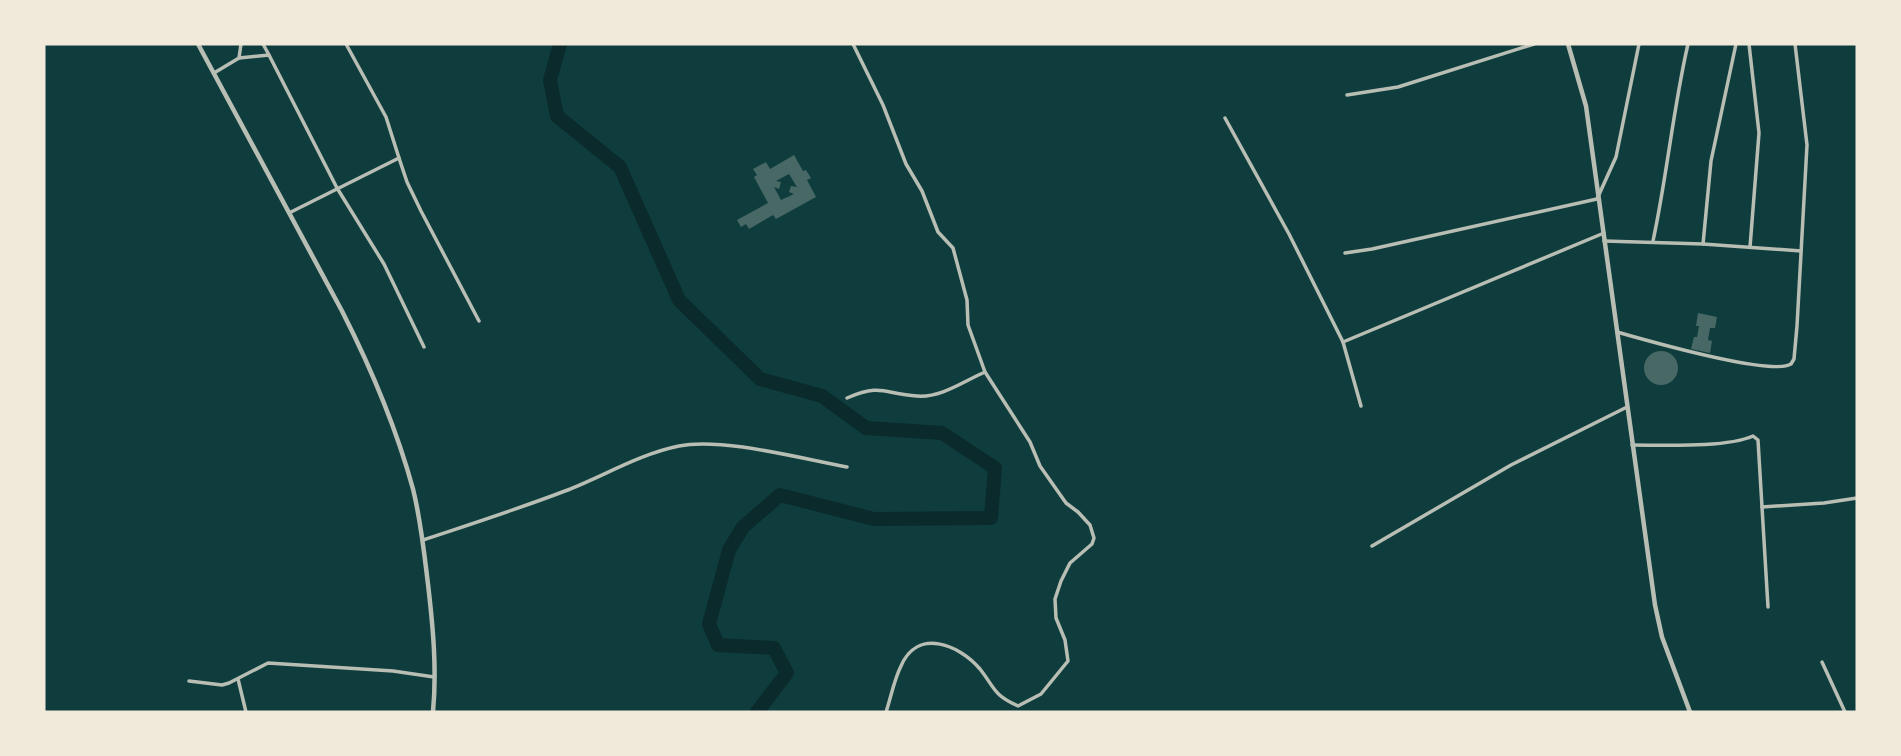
<svg xmlns="http://www.w3.org/2000/svg" width="1901" height="756" font-family="Commissioner,sans-serif">
<style>
.lines{fill:none;stroke-linecap:round;stroke-linejoin:round}
.river{stroke:#0a2a2b;stroke-width:14}
.building{fill:#486865;fill-rule:evenodd}
.minor{stroke:#b8beb3;stroke-width:3.5}
.tertiary{stroke:#b8beb3;stroke-width:4.5}
</style>
<rect width="100%" height="100%" fill="#0f3d3e"/>
<g class="lines">
<polyline class="river" points="560,44 550,80 557,116 620,167 679,300 760,379 822,396 866,428 942,433 995,468 991,518 874,519 780,495 743,527 729,550 709,624 718,645 774,648 787,673 757,712"/>
</g>
<g class="building">
<path d="M 794,155 L 803,171 L 806,170 L 811,178 L 807,180 L 816,197 L 776,219 L 773,215 L 749,229 L 746,224 L 741,227 L 737,220 L 768,203 L 754,177 L 757,175 L 753,169 L 766,162 L 770,169 ZM 789,174 L 797,187 L 791,186 L 789,192 L 794,194 L 781,200 L 774,187 L 779,189 L 781,182 L 776,181 Z"/>
<polygon points="1698,313 1717,317 1715,328 1710,328 1708,340 1712,341 1710,353 1691,349 1694,337 1697,337 1699,326 1696,326"/>
<circle cx="1661" cy="368" r="17"/>
</g>
<g class="lines">
<g class="minor">
<polyline points="263,44 269,55"/>
<path d="M 853,44 L 883,105 L 906,164 L 922,191 L 938,232 L 953,248 L 967,300 L 968,325 L 985,372 L 1030,442 L 1040,466 L 1066,503 L 1078,512 L 1090,525 L 1094,538 L 1092,544 L 1070,563 L 1061,581 L 1055,599 L 1056,618 L 1065,640 L 1068,661 L 1041,694 L 1018,706 C 993,695 995,688 980,669 C 959,644 917,628 901,666 C 894,680 891,697 886,712"/>
<polyline points="1749,44 1759,133 1750,247"/>
<polyline points="239,58 241,44"/>
<polyline points="214,73 239,58 269,55 337,188 384,264 424,347"/>
<polyline points="1347,95 1398,87 1534,44"/>
<polyline points="1225,118 1289,234 1343,342 1361,406"/>
<polyline points="399,158 407,182 421,211 479,321"/>
<polyline points="289,213 399,158 386,117 346,44"/>
<polyline points="1604,241 1703,244 1801,251"/>
<path d="M 1653,241 C 1667,176 1673,109 1688,44"/>
<polyline points="1703,244 1711,161 1736,44"/>
<polyline points="1345,253 1372,249 1597,199 1616,157 1639,44"/>
<path d="M 1617,332 C 1645,340 1771,376 1791,364 L 1794,359 L 1797,326 L 1807,145 L 1795,44"/>
<polyline points="1343,342 1604,233"/>
<path d="M 847,398 C 882,383 884,394 917,396 C 941,398 964,381 985,372"/>
<path d="M 1632,445 C 1664,445 1726,448 1753,436 L 1758,440 L 1762,507 L 1824,503 L 1857,498"/>
<polyline points="1762,507 1768,607"/>
<path d="M 423,540 C 471,524 518,509 565,491 C 602,477 639,454 679,446 C 721,437 803,459 847,467"/>
<polyline points="1372,546 1511,465 1627,407"/>
<polyline points="1822,662 1845,712"/>
<polyline points="238,679 246,712"/>
<polyline points="189,681 222,685 229,683 268,663 393,671 434,677"/>
</g>
<g class="tertiary">
<path d="M 198,44 L 342,311 C 371,368 396,427 413,489 C 421,521 424,552 428,584 C 433,627 437,669 433,712"/>
<polyline points="1568,44 1586,106 1655,605 1662,637 1690,712"/>
</g>
</g>
<rect width="1901" height="756" fill="none" stroke="#f1e9da" stroke-width="91"/>
</svg>
